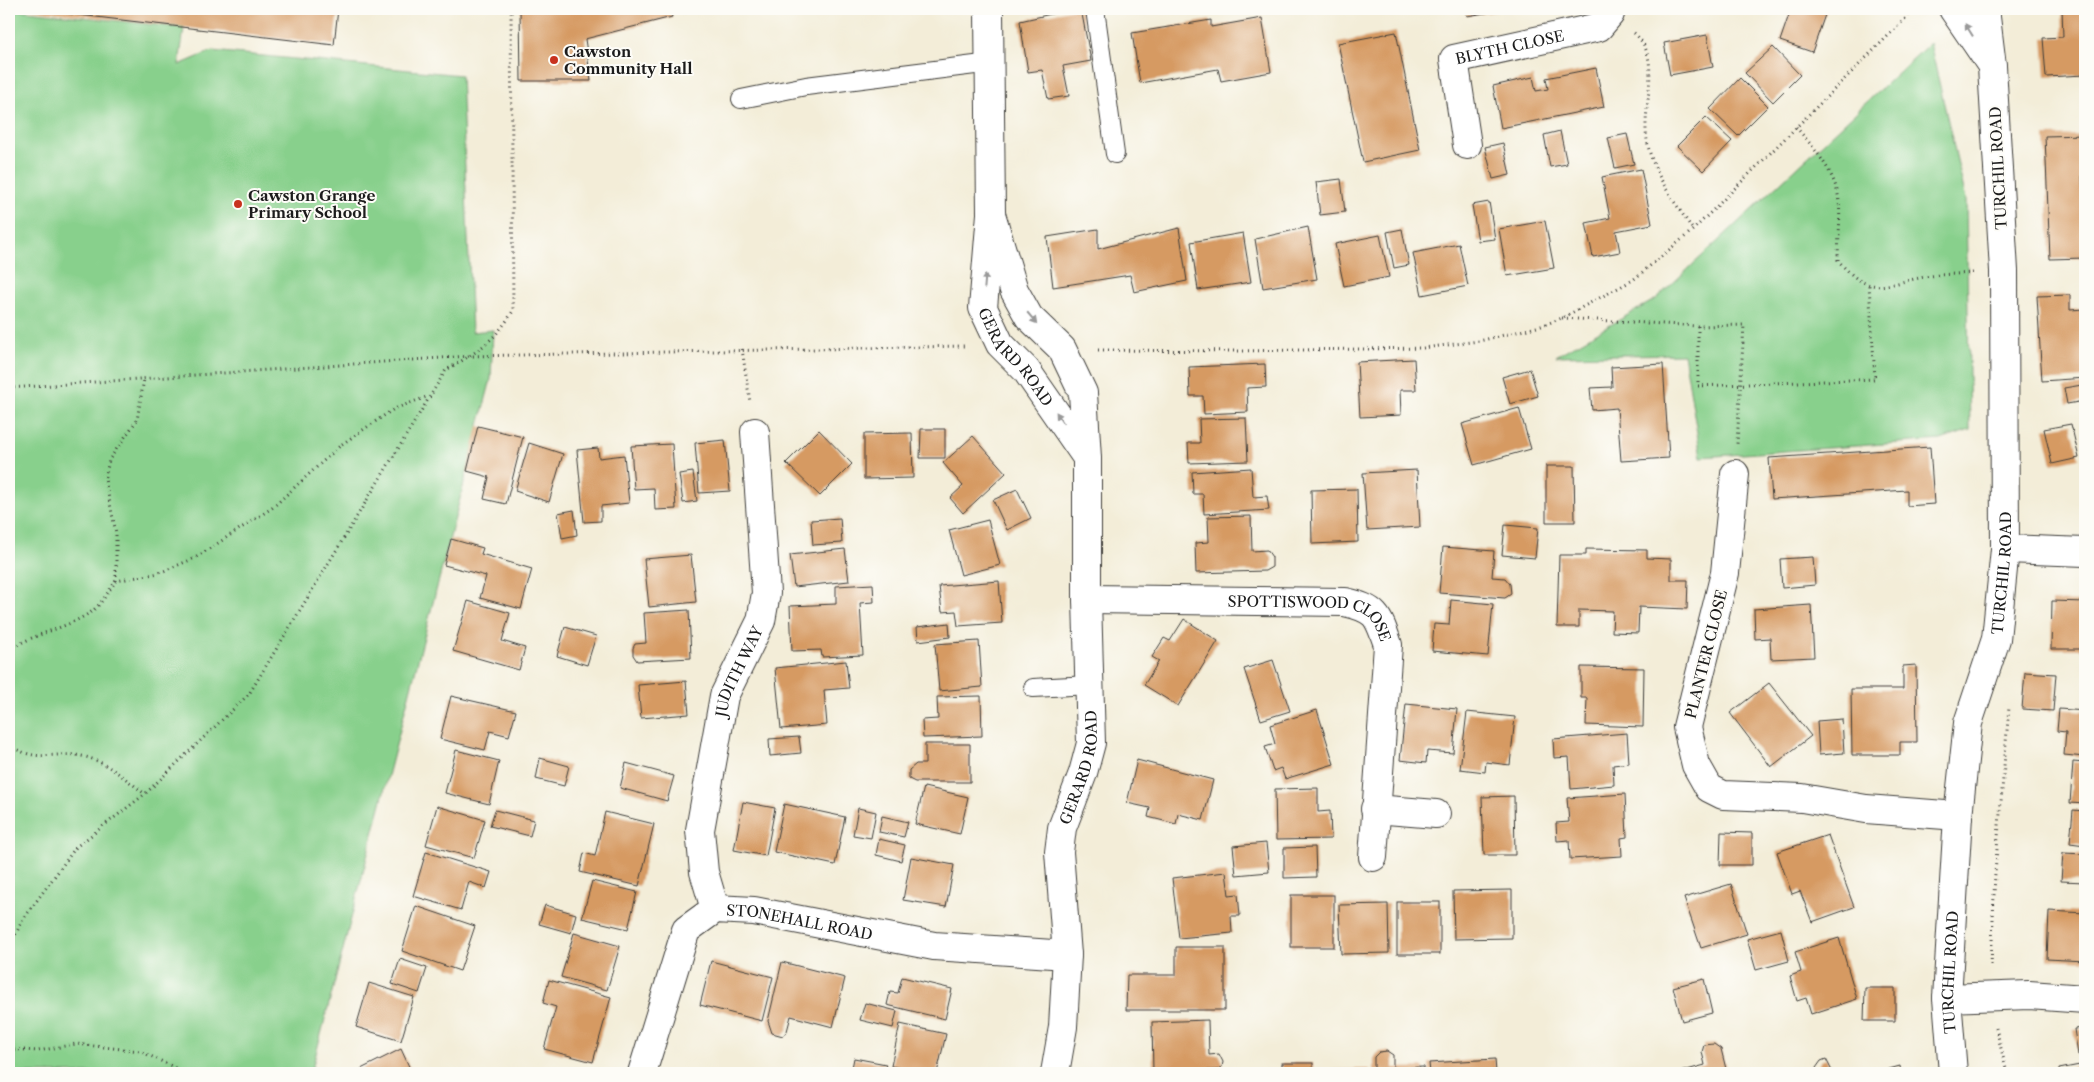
<svg xmlns="http://www.w3.org/2000/svg" width="2094" height="1082" font-family="'Libre Caslon Text',serif">
<style>
.green{fill:#88d08c;stroke:#527654}
.building{fill:#d69a62}
.lines{fill:none;stroke-linecap:round;stroke-linejoin:round}
.lane-casing{stroke:#3c3b38;stroke-width:20}
.street-casing{stroke:#3c3b38;stroke-width:30}
.path{stroke:#3c3b38;stroke-width:3;stroke-dasharray:1 4;stroke-linecap:butt}
.lane{stroke:#fff;stroke-width:18}
.street{stroke:#fff;stroke-width:28}
.oneway{fill:#999}
.poi-dot{fill:#c8321e;stroke:#fdfcf7;stroke-width:2}
.labels{text-anchor:middle;dominant-baseline:central;stroke-width:4;stroke-linejoin:round;paint-order:stroke}
.street-label{font-size:15px;fill:#1c1c1c;stroke:#fdfcf7}
.poi-label{font-size:15px;font-weight:bold;fill:#1c1c1c;stroke:#fdfcf7;text-anchor:start}
</style>
<rect width="100%" height="100%" fill="#fdfcf7"/>
<filter id="ink" filterUnits="userSpaceOnUse"><feTurbulence type="fractalNoise" baseFrequency=".02" numOctaves="2"/><feDisplacementMap in="SourceGraphic" scale="10" xChannelSelector="R" yChannelSelector="G"/><feConvolveMatrix kernelMatrix="1 2 1 2 8 2 1 2 1" color-interpolation-filters="sRGB"/></filter>
<filter id="wash" filterUnits="userSpaceOnUse"><feTurbulence type="fractalNoise" baseFrequency=".0096" numOctaves="4" result="noise"/><feDisplacementMap in="SourceGraphic" scale="20" xChannelSelector="R" yChannelSelector="G"/><feGaussianBlur stdDeviation="1.12" result="paint"/><feColorMatrix in="noise" values="0 0 0 0 0 0 0 0 0 0 0 0 0 0 0 0 0 1.4 0 .05"/><feComposite in="paint" operator="in"/></filter>
<g filter="url(#wash)">
<rect width="100%" height="100%" fill="#f3edd8"/>
<g class="green">
<polygon points="9,9 184,28 179,65 212,51 461,75 472,332 493,330 491,379 311,1073 9,1073"/>
<polygon points="1930,43 1966,199 1970,430 1941,440 1701,457 1684,354 1556,356 1656,299"/>
</g>
<g id="blocks">
<g class="building">
<polygon points="28,9 338,9 334,45"/>
<polygon points="520,9 670,9 672,17 585,39 591,81 521,81"/>
<polygon points="1073,9 1081,9 1091,61 1063,66 1069,96 1048,99 1042,70 1028,72 1020,21"/>
<polygon points="1465,9 1503,9 1503,10 1467,16"/>
<polygon points="1791,9 1827,9 1812,52 1780,41"/>
<polygon points="2062,9 2085,9 2085,75 2046,77 2043,38 2063,37"/>
<polygon points="1262,18 1271,72 1221,81 1218,69 1140,83 1132,33 1211,20 1211,27"/>
<polygon points="1396,32 1420,150 1363,162 1338,43"/>
<polygon points="1707,35 1713,67 1670,75 1664,43"/>
<polygon points="1773,47 1800,75 1773,102 1745,73"/>
<polygon points="1596,68 1604,107 1501,128 1493,86 1533,77 1536,91 1548,89 1546,78"/>
<polygon points="1740,78 1768,106 1738,136 1710,109"/>
<polygon points="1706,117 1732,141 1703,171 1677,146"/>
<polygon points="1560,131 1567,164 1550,167 1544,135"/>
<polygon points="1627,134 1634,164 1615,168 1608,138"/>
<polygon points="2085,135 2085,175 2082,175 2085,258 2050,259 2045,136"/>
<polygon points="1503,143 1510,175 1493,179 1485,147"/>
<polygon points="1641,169 1652,224 1616,231 1620,252 1593,257 1586,223 1610,218 1602,177"/>
<polygon points="1341,179 1345,212 1320,215 1316,182"/>
<polygon points="1489,202 1495,239 1478,241 1472,205"/>
<polygon points="1545,221 1554,268 1507,276 1499,229"/>
<polygon points="1308,227 1317,279 1263,288 1255,239"/>
<polygon points="1179,228 1187,281 1134,292 1130,275 1053,287 1047,237 1098,229 1098,249"/>
<polygon points="1402,229 1409,265 1394,268 1387,232"/>
<polygon points="1243,233 1251,282 1198,290 1191,242"/>
<polygon points="1380,235 1389,277 1344,286 1335,244"/>
<polygon points="1459,244 1468,286 1422,295 1413,253"/>
<polygon points="2070,295 2070,310 2085,309 2085,378 2042,381 2037,296"/>
<polygon points="1414,359 1416,390 1400,390 1401,415 1360,417 1357,362"/>
<polygon points="1265,364 1266,387 1247,388 1248,412 1204,414 1203,396 1190,396 1189,367"/>
<polygon points="1663,364 1669,458 1621,461 1617,408 1592,410 1590,388 1612,387 1611,367"/>
<polygon points="1530,369 1538,396 1510,404 1502,377"/>
<polygon points="2082,385 2084,401 2067,404 2064,388"/>
<polygon points="1519,408 1531,449 1474,465 1462,424"/>
<polygon points="1246,418 1248,461 1189,463 1188,443 1200,443 1199,419"/>
<polygon points="2071,424 2079,458 2052,464 2044,429"/>
<polygon points="478,426 523,437 506,504 484,499 489,477 467,471"/>
<polygon points="921,429 945,429 945,458 920,458"/>
<polygon points="819,430 852,464 820,496 786,463"/>
<polygon points="912,433 913,478 864,479 864,434"/>
<polygon points="973,436 1006,473 963,513 950,498 963,486 943,463"/>
<polygon points="725,440 730,491 699,493 695,443"/>
<polygon points="529,443 563,454 549,502 515,491"/>
<polygon points="672,444 676,509 655,510 654,488 634,489 631,446"/>
<polygon points="1930,447 1934,504 1907,506 1907,490 1772,499 1769,458"/>
<polygon points="598,448 599,458 624,455 629,503 601,506 601,521 584,522 577,450"/>
<polygon points="1546,466 1574,466 1575,522 1546,522"/>
<polygon points="1251,468 1253,497 1267,496 1269,510 1204,514 1203,494 1193,494 1192,472"/>
<polygon points="1417,470 1420,527 1367,530 1363,473"/>
<polygon points="693,472 697,501 683,503 679,474"/>
<polygon points="1017,489 1031,518 1007,530 993,500"/>
<polygon points="1357,489 1358,542 1312,544 1311,490"/>
<polygon points="574,510 577,535 562,538 558,513"/>
<polygon points="1251,516 1252,551 1267,550 1272,557 1272,567 1265,571 1196,573 1195,543 1209,542 1208,517"/>
<polygon points="840,518 842,543 813,545 811,520"/>
<polygon points="988,520 1000,565 961,575 949,530"/>
<polygon points="1505,525 1538,528 1535,558 1502,555"/>
<polygon points="451,539 483,548 481,554 532,569 521,609 480,598 486,576 444,565"/>
<polygon points="1443,547 1494,551 1492,577 1505,578 1510,584 1511,594 1505,598 1439,593"/>
<polygon points="845,549 849,581 794,587 790,555"/>
<polygon points="1586,549 1647,550 1647,558 1671,559 1671,580 1688,580 1687,609 1639,607 1638,633 1612,632 1613,611 1579,610 1579,627 1557,627 1559,555 1586,555"/>
<polygon points="691,555 696,602 649,607 644,559"/>
<polygon points="1813,557 1815,585 1782,588 1780,559"/>
<polygon points="999,581 1002,623 958,626 956,611 942,612 939,586"/>
<polygon points="873,584 874,602 860,603 863,655 822,657 821,650 792,651 790,606 836,604 836,586"/>
<polygon points="1451,600 1493,604 1488,656 1432,651 1434,624 1449,625"/>
<polygon points="468,601 510,613 502,641 525,648 519,670 453,651"/>
<polygon points="2052,601 2085,602 2085,649 2051,649"/>
<polygon points="1811,605 1814,657 1771,659 1770,638 1755,639 1754,609"/>
<polygon points="689,610 691,658 637,661 633,655 633,648 635,644 646,643 644,613"/>
<polygon points="1184,619 1218,641 1178,706 1144,685 1159,661 1152,657 1164,638 1170,641"/>
<polygon points="949,623 950,637 918,641 917,627"/>
<polygon points="565,627 596,636 587,665 557,656"/>
<polygon points="979,641 982,687 939,691 935,644"/>
<polygon points="1273,660 1290,711 1261,720 1244,669"/>
<polygon points="846,661 849,688 824,690 827,725 781,729 775,668"/>
<polygon points="1916,665 1917,742 1900,742 1900,755 1852,755 1851,689 1903,689 1903,666"/>
<polygon points="1581,667 1644,668 1643,727 1586,725 1587,698 1581,698"/>
<polygon points="2025,672 2056,674 2053,711 2022,709"/>
<polygon points="686,681 689,714 641,718 638,685"/>
<polygon points="1769,683 1811,736 1771,767 1730,713"/>
<polygon points="451,696 516,711 509,736 490,731 485,750 440,739"/>
<polygon points="981,696 982,736 923,738 922,720 938,719 937,697"/>
<polygon points="1406,704 1457,709 1453,753 1427,751 1426,763 1400,760"/>
<polygon points="2059,709 2085,711 2085,757 2064,755 2066,732 2057,731"/>
<polygon points="1317,710 1334,764 1285,779 1281,768 1273,771 1265,747 1275,744 1270,725"/>
<polygon points="1467,712 1515,717 1510,765 1486,762 1485,772 1460,769"/>
<polygon points="1842,719 1844,753 1819,755 1817,721"/>
<polygon points="1627,733 1629,763 1613,765 1614,785 1571,789 1569,757 1554,758 1553,739"/>
<polygon points="799,737 801,753 770,756 769,739"/>
<polygon points="925,744 970,744 970,782 915,782 909,779 909,770 916,764 925,764"/>
<polygon points="456,750 499,761 489,804 445,793"/>
<polygon points="540,758 569,766 564,786 536,779"/>
<polygon points="1137,760 1213,780 1203,820 1178,814 1176,824 1148,817 1150,808 1127,803"/>
<polygon points="2073,762 2085,763 2085,804 2070,803"/>
<polygon points="626,763 674,776 667,801 620,788"/>
<polygon points="924,787 968,797 960,834 915,824"/>
<polygon points="1318,788 1318,812 1330,811 1331,839 1276,840 1275,789"/>
<polygon points="1625,794 1627,837 1621,838 1622,856 1570,859 1569,840 1557,841 1556,823 1569,822 1567,798"/>
<polygon points="1514,796 1515,855 1484,855 1482,797"/>
<polygon points="743,802 775,808 766,856 734,850"/>
<polygon points="784,804 845,817 835,865 774,852"/>
<polygon points="437,806 485,820 474,858 426,845"/>
<polygon points="858,808 876,812 871,838 853,835"/>
<polygon points="495,810 534,820 530,836 490,826"/>
<polygon points="2073,810 2085,811 2085,845 2070,843"/>
<polygon points="605,812 654,824 639,886 580,872 584,853 595,856"/>
<polygon points="882,816 908,822 904,837 879,832"/>
<polygon points="1721,832 1752,833 1752,865 1720,865"/>
<polygon points="1828,835 1854,907 1812,922 1800,891 1792,894 1777,852"/>
<polygon points="879,839 905,845 901,861 876,855"/>
<polygon points="1266,843 1269,872 1236,875 1233,846"/>
<polygon points="1315,847 1316,877 1284,878 1284,848"/>
<polygon points="426,852 491,872 486,888 469,882 461,910 413,896"/>
<polygon points="2063,853 2085,854 2085,882 2061,881"/>
<polygon points="911,857 954,865 946,907 903,900"/>
<polygon points="1226,872 1229,895 1238,894 1240,916 1231,916 1232,933 1179,938 1172,878"/>
<polygon points="592,881 637,892 628,929 582,918"/>
<polygon points="1731,884 1747,934 1701,948 1684,898"/>
<polygon points="1512,890 1512,938 1454,939 1453,891"/>
<rect x="1291" y="895" width="43" height="52"/>
<rect x="1397" y="902" width="43" height="52"/>
<polygon points="1388,904 1389,953 1341,954 1339,905"/>
<polygon points="545,905 576,914 571,933 539,924"/>
<polygon points="416,906 475,926 460,971 402,951"/>
<polygon points="2049,911 2085,913 2085,961 2047,959"/>
<polygon points="1781,930 1789,961 1756,970 1747,939"/>
<polygon points="574,933 620,946 607,990 561,977"/>
<polygon points="1839,938 1857,999 1811,1014 1806,998 1797,1001 1790,976 1801,972 1795,952"/>
<polygon points="1176,947 1225,947 1225,1010 1126,1010 1127,975 1176,975"/>
<polygon points="400,959 427,968 419,993 392,984"/>
<polygon points="711,961 773,977 762,1021 700,1005"/>
<polygon points="782,962 845,978 833,1027 791,1016 787,1031 783,1036 772,1033 768,1021"/>
<polygon points="902,977 952,989 945,1019 887,1005 890,992 898,993"/>
<polygon points="1704,979 1712,1013 1682,1021 1673,987"/>
<polygon points="549,980 611,997 593,1062 544,1049 556,1007 543,1003"/>
<polygon points="369,983 414,997 401,1041 356,1027"/>
<polygon points="1865,988 1895,988 1895,1021 1864,1021"/>
<polygon points="865,1003 897,1011 893,1028 860,1020"/>
<polygon points="1208,1020 1209,1055 1219,1054 1223,1062 1222,1067 1217,1070 1153,1072 1152,1022"/>
<polygon points="900,1024 946,1034 937,1073 924,1073 891,1066"/>
<polygon points="2085,1028 2085,1054 2078,1055 2074,1029"/>
<polygon points="1714,1044 1721,1049 1727,1073 1676,1073 1705,1065 1702,1052 1704,1045"/>
<polygon points="401,1049 412,1073 364,1073 361,1069"/>
<polygon points="1387,1051 1393,1055 1393,1068 1424,1067 1424,1073 1374,1073 1374,1057 1379,1052"/>
<polygon points="854,1058 886,1064 884,1073 851,1073"/>
<polygon points="1495,1059 1496,1073 1430,1073 1429,1063"/>
<polygon points="1826,1059 1833,1073 1818,1073 1816,1068 1821,1061"/>
<rect x="1282" y="1063" width="31" height="10"/>
<polygon points="2085,1064 2085,1073 2059,1073 2059,1069"/>
<polygon points="1900,1066 1901,1073 1874,1073"/>
<polygon points="1369,1069 1369,1073 1318,1073 1318,1070"/>
</g>
</g>
</g>
<g filter="url(#ink)">
<use href="#blocks" fill-opacity="0" stroke="#3c3b38" stroke-width="1"/>
<g class="lines">
<g class="lane-casing">
<g id="lane">
<polyline points="1095,9 1115,154"/>
<polyline points="741,99 806,86 991,63"/>
<polyline points="1033,688 1090,685"/>
</g>
</g>
<g class="street-casing">
<g id="street">
<polyline points="989,9 991,214"/>
<polyline points="1953,9 1992,66 1985,9"/>
<path id="s1" d="M 1467,145 L 1454,59 L 1599,27 L 1610,14 L 1611,9"/>
<polyline points="1735,474 1725,573 1687,727 1696,765 1709,788 1723,795 1802,798 1866,809 1958,816"/>
<polyline points="2005,549 2085,552"/>
<path id="s2" d="M 1087,599 L 1345,602 C 1376,609 1378,615 1388,645 L 1373,857"/>
<polyline points="1375,809 1436,814"/>
<path id="s3" d="M 715,909 L 704,872 L 700,830 L 724,696 L 761,621 L 766,593 L 755,432"/>
<polyline points="1947,998 2029,995 2085,999"/>
<path id="s4" d="M 642,1073 L 686,930 L 715,909 L 754,911 L 934,946 L 1067,955"/>
<path id="s5" d="M 1055,1073 L 1063,1027 L 1067,955 L 1059,852 L 1062,828 L 1083,773 L 1091,743 L 1087,599 L 1087,458 L 1083,393 L 1062,349 L 1029,317 L 1014,290 L 991,214 L 983,308 L 1000,344 L 1026,370 L 1087,458"/>
<path id="s6" d="M 1953,1073 L 1947,998 L 1958,816 L 1968,723 L 1996,639 L 2005,549 L 2004,271 L 1992,66"/>
</g>
</g>
<g class="path">
<path d="M 1634,33 C 1664,58 1641,107 1647,140 C 1652,173 1675,202 1693,230"/>
<path d="M 1796,127 C 1814,148 1836,173 1839,201 C 1841,220 1838,241 1838,260 C 1871,301 1887,282 1931,276 C 1945,274 1959,274 1973,273"/>
<polyline points="1562,318 1698,326 1744,325 1737,444"/>
<polyline points="1698,326 1698,386 1875,379 1869,285"/>
<polyline points="742,349 750,402"/>
<polyline points="1098,350 1238,351 1423,348 1479,341 1541,326 1562,318 1633,280 1693,230 1915,9"/>
<polyline points="9,388 470,356 964,346"/>
<polyline points="116,581 116,533 105,479 109,460 137,420 144,379"/>
<path d="M 9,650 C 34,633 66,629 91,612 C 101,605 109,590 116,581 L 159,573 L 195,558 L 272,508 L 342,444 L 394,409 L 429,396"/>
<path d="M 9,745 C 36,762 47,753 75,755 C 101,757 126,779 145,794"/>
<path d="M 9,948 L 22,921 L 76,847 L 145,794 L 249,694 L 446,370 C 476,353 495,341 513,311 L 511,9"/>
<polyline points="1991,965 1995,873 2009,707"/>
<polyline points="1996,1028 2007,1073"/>
<polyline points="9,1049 38,1051 76,1044 140,1051 186,1073"/>
</g>
<use href="#lane" class="lane"/>
<use href="#street" class="street"/>
</g>
<defs><path id="oneway-solid" d="M-6-.8H1V-3.2L6.5 0L1 3.2V.8H-6Z" transform="scale(1.25)"/></defs>
<g class="oneway">
<use href="#oneway-solid" transform="translate(1969 30) rotate(-122)"/>
<use href="#oneway-solid" transform="translate(985 281) rotate(-85)"/>
<use href="#oneway-solid" transform="translate(1032 318) rotate(50)"/>
<use href="#oneway-solid" transform="translate(1060 418) rotate(-123)"/>
</g>
</g>
<g class="poi-dot">
<circle cx="554" cy="60" r="5"/>
<circle cx="238" cy="204" r="5"/>
</g>
<g class="labels">
<g class="street-label">
<text stroke="none"><textPath href="#s1" startOffset="144">BLYTH CLOSE</textPath></text>
<text transform="translate(1998 168) rotate(-93)">TURCHIL ROAD</text>
<text stroke="none"><textPath href="#s5" startOffset="1045">GERARD ROAD</textPath></text>
<text stroke="none"><textPath href="#s6" startOffset="506">TURCHIL ROAD</textPath></text>
<text stroke="none"><textPath href="#s2" startOffset="230">SPOTTISWOOD CLOSE</textPath></text>
<text transform="translate(1706 654) rotate(-76)">PLANTER CLOSE</text>
<text stroke="none"><textPath href="#s3" startOffset="245">JUDITH WAY</textPath></text>
<text stroke="none"><textPath href="#s5" startOffset="310">GERARD ROAD</textPath></text>
<text stroke="none"><textPath href="#s4" startOffset="271">STONEHALL ROAD</textPath></text>
<text stroke="none"><textPath href="#s6" startOffset="101">TURCHIL ROAD</textPath></text>
</g>
<g class="poi-label">
<text x="564" y="51">Cawston<tspan x="564" dy="17">Community Hall</tspan></text>
<text x="248" y="195">Cawston Grange<tspan x="248" dy="17">Primary School</tspan></text>
</g>
</g>
<rect width="2094" height="1082" fill="none" stroke="#fdfcf7" stroke-width="30"/>
</svg>
